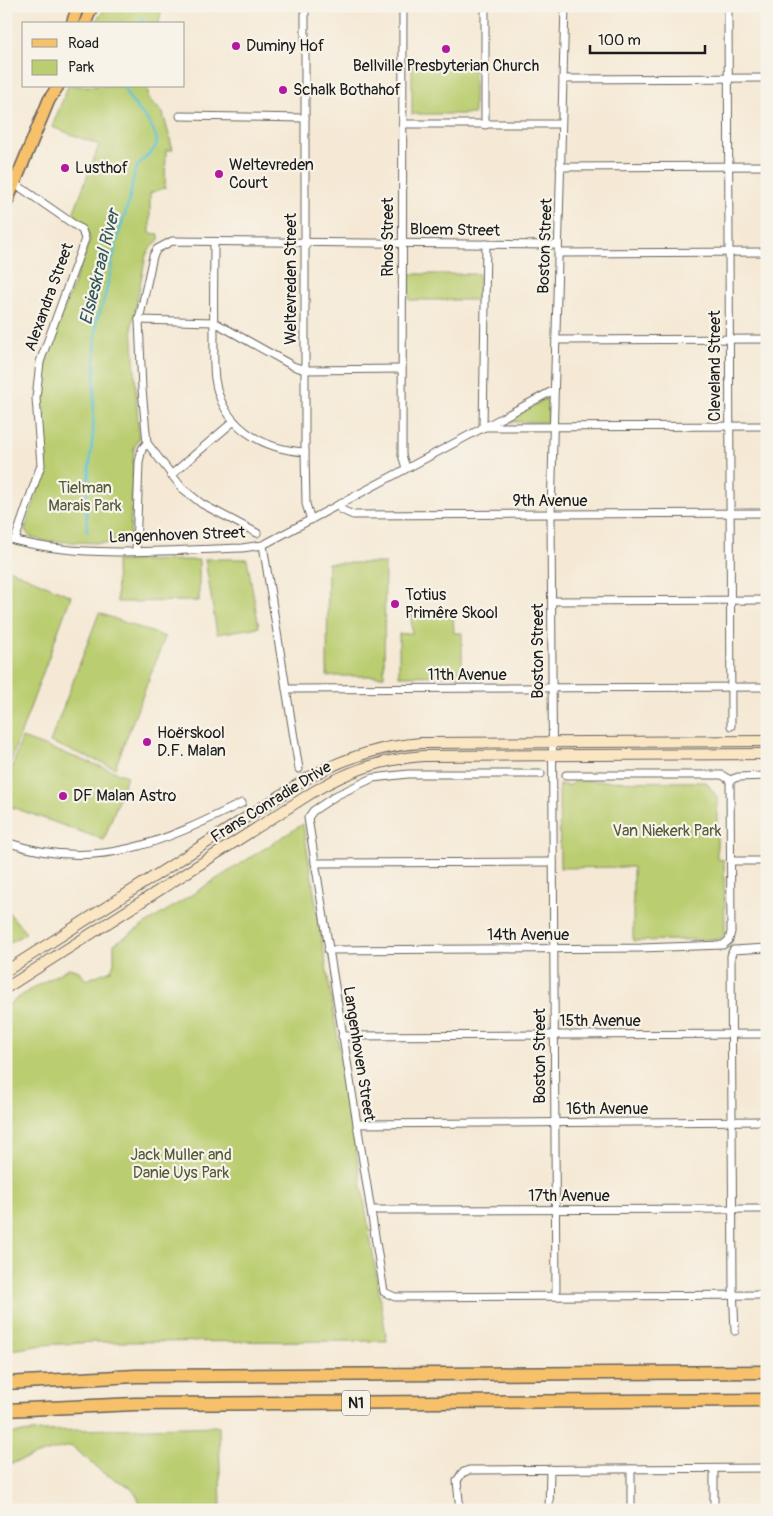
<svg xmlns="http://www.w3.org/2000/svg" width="773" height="1516" font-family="Pangolin,sans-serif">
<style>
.green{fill:#bacd70;stroke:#6b7446}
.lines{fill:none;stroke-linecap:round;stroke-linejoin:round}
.stream{stroke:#5ac2d7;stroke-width:2.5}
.minor-casing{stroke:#68645d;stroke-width:9}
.secondary-casing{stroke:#68645d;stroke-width:12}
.primary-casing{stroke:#68645d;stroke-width:14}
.motorway-casing{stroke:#68645d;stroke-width:15}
.minor{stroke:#fff;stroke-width:7}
.secondary{stroke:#fbe6c4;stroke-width:10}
.primary{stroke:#f6c16b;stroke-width:11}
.motorway{stroke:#f6c16b;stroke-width:12}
.poi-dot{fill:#b5179e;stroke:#f7f3e8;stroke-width:2}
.labels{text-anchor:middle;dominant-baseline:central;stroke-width:4.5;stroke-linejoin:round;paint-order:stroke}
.shield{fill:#f7f3e8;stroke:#5e5c59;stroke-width:1}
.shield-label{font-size:15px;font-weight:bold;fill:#1c1c1c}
.poi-label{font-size:16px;fill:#1c1c1c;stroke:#f7f3e8;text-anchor:start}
.street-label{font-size:16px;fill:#1c1c1c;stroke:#f7f3e8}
.park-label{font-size:16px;fill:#535a39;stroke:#f7f3e8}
.water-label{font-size:18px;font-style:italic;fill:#32565d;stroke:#f7f3e8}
</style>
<rect width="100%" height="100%" fill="#f7f3e8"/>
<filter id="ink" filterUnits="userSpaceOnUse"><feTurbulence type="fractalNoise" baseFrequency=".02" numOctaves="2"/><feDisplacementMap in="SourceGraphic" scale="10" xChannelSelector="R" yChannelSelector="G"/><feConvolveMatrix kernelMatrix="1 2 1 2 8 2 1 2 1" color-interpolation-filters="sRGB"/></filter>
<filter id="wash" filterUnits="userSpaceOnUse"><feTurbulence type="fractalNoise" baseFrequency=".0096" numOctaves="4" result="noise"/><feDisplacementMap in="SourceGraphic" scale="20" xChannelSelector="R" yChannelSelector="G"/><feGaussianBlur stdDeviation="1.12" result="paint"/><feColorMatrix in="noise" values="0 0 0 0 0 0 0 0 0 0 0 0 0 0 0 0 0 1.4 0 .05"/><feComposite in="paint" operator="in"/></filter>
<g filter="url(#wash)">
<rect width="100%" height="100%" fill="#f5e9d5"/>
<g class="green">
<polygon points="142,6 162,6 159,24 93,24 104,10"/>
<rect x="412" y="64" width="62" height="50"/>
<path d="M 68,86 L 147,86 L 149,99 L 163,113 L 173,150 L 166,150 L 165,188 L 150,193 L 150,233 L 159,234 L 159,240 L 153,245 L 146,255 L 132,325 L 139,439 L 134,448 L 130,538 L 124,544 L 44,541 C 35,539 28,538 25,529 L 45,468 L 47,452 L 42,393 L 48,352 L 90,240 L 86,226 L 73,214 L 99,145 L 52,127 Z"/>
<polygon points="409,274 479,274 478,300 409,300"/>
<polygon points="545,399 549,401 548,421 545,422 505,422"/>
<polygon points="205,559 247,559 259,627 217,634"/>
<polygon points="199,560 199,601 117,602 116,561"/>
<polygon points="328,563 385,563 384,676 327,676"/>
<polygon points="6,568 71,596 6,774"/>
<polygon points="99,613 165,637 115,768 50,742"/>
<polygon points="411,615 453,615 454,633 462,633 462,675 399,676 399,634 412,633"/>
<polygon points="22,738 127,776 104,840 6,805 6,786"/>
<polygon points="576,781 706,782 717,797 717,859 724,860 725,932 721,939 633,941 633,867 560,868 559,784 569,786"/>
<polygon points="303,824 387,1341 95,1342 43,1345 6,1351 6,1006 31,989 69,968 79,971 86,980 111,970 114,963 114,944"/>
<polygon points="6,909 26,933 6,945"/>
<polygon points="219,1426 221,1510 144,1510 132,1488 103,1473 72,1446 60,1448 6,1465 6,1434 43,1431"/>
</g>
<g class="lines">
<g class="stream">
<polyline points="141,24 142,18"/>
<path d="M 87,532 L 86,501 L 93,434 L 96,321 C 108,296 110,267 117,240 C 120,227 126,214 129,200 C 132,190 132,176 137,167 C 142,157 161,150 156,137 C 151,118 131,107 123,86"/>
</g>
</g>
</g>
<g filter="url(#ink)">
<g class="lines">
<g class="minor-casing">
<g id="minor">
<polyline points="305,6 305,452 306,504 311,520"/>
<polyline points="403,6 402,455 406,468"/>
<polyline points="485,6 485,125"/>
<polyline points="728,6 731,726"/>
<polyline points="563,79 767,78"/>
<polyline points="180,116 305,118"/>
<polyline points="403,124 561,124"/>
<polyline points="560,167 767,166"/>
<polyline points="14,183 82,230 85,239 40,362 36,398 41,465 15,540"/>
<path d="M 214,242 C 214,272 213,303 214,334 C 214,349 213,364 215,379 C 222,426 261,449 305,452"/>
<polyline points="486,244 483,427 767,426"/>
<polyline points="558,253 767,252"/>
<polyline points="139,320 214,322 293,366 305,370 401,369"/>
<polyline points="556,340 767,339"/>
<polyline points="171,475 234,421"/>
<polyline points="338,505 342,510 353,515 767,513"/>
<polyline points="257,533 202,504 182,488 147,443 142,389 139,320 153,256 157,249 172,241 558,245"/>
<path d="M 6,538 C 81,560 164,550 242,548 L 263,545 L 554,390"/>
<polyline points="263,545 299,769"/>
<polyline points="136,551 139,462 142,449 147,443"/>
<polyline points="552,601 767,600"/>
<polyline points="286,689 767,687"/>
<polyline points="541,774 408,774 373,778 337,795 313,811 308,818 384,1292 395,1297 767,1295"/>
<polyline points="566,775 722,775 730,780"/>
<polyline points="730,780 738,777 767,776"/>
<path d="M 6,842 C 96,873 163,842 242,803"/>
<polyline points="731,861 767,861"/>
<polyline points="315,863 553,862"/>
<polyline points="328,950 641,948 723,945 729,940 731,932 730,780"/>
<polyline points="342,1036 767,1034"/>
<polyline points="357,1124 767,1121"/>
<polyline points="371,1210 767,1209"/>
<polyline points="556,1296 551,514 565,6"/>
<polyline points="735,1331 733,1288 731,956 733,950 767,948"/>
<polyline points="631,1469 631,1510"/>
<polyline points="460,1510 457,1481 462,1473 469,1470 767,1468"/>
<polyline points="549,1510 550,1469"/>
<polyline points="714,1510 714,1469"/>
</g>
</g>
<g class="secondary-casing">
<g id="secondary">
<path d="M 6,971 L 308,778 C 344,758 380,746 421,743 L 767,741"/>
<path d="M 6,988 L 313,792 C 347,771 383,759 423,756 L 767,754"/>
</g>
</g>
<g class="primary-casing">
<g id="primary">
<polyline points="72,24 78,6"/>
<polyline points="85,24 92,6"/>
<polyline points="6,204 49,100 58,86"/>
</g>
</g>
<g class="motorway-casing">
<g id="motorway">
<polyline points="6,1383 136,1376 767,1372"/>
<polyline points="6,1410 135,1404 767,1400"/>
</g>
</g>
<use href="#minor" class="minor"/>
<use href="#secondary" class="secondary"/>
<use href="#primary" class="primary"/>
<use href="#motorway" class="motorway"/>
</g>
</g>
<g class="poi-dot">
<circle cx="236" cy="46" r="5"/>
<circle cx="446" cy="49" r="5"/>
<circle cx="283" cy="90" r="5"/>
<circle cx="65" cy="168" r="5"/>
<circle cx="219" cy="174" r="5"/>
<circle cx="395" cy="604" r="5"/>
<circle cx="147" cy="742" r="5"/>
<circle cx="63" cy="796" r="5"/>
</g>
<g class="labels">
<rect class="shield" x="342" y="1390.5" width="28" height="25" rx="4"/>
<g class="shield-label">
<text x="356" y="1403">N1</text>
</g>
<g class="poi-label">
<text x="246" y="46">Duminy Hof</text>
<text x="446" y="66" text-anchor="middle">Bellville Presbyterian Church</text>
<text x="293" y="90">Schalk Bothahof</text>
<text x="229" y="165">Weltevreden<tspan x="229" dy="18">Court</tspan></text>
<text x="75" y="168">Lusthof</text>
<text x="405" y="595">Totius<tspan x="405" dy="18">Primêre Skool</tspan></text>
<text x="157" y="733">Hoërskool<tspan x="157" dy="18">D.F. Malan</tspan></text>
<text x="73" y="796">DF Malan Astro</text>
</g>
<g class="street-label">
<text transform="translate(455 230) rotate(1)">Bloem Street</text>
<text transform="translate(388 237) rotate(-90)">Rhos Street</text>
<text transform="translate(545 246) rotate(-88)">Boston Street</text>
<text transform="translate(291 279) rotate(-90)">Weltevreden Street</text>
<text transform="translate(49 297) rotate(-70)">Alexandra Street</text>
<text transform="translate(715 366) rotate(-90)">Cleveland Street</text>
<text x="550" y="501">9th Avenue</text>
<text transform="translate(177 535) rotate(-2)">Langenhoven Street</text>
<text transform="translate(538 651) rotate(-90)">Boston Street</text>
<text x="467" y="675">11th Avenue</text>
<text transform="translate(271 802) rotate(-32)">Frans Conradie Drive</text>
<text x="528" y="935">14th Avenue</text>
<text x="600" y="1021">15th Avenue</text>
<text transform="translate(359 1054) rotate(81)">Langenhoven Street</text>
<text transform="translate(540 1056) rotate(-90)">Boston Street</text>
<text x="607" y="1109">16th Avenue</text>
<text x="569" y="1196">17th Avenue</text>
</g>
<g class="park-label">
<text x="85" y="488">Tielman<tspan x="85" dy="18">Marais Park</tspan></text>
<text x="667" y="831">Van Niekerk Park</text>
<text x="181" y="1155">Jack Muller and<tspan x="181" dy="18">Danie Uys Park</tspan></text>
</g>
<g class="water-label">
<text transform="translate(100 267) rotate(-76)">Elsieskraal River</text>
</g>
</g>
<rect width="773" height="1516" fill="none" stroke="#f7f3e8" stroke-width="25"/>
<rect x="22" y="22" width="162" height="65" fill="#f7f3e8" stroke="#9f9d96"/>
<rect x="32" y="39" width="25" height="8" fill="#f6c16b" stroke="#9f9d96"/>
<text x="68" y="48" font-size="15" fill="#1c1c1c">Road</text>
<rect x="32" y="60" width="25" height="15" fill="#bacd70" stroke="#9f9d96"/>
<text x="68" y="72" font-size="15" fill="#1c1c1c">Park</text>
<path d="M590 45v8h115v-8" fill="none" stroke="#1c1c1c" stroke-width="2.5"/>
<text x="598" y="45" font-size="15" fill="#1c1c1c" stroke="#f7f3e8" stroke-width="4" paint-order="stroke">100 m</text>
</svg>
